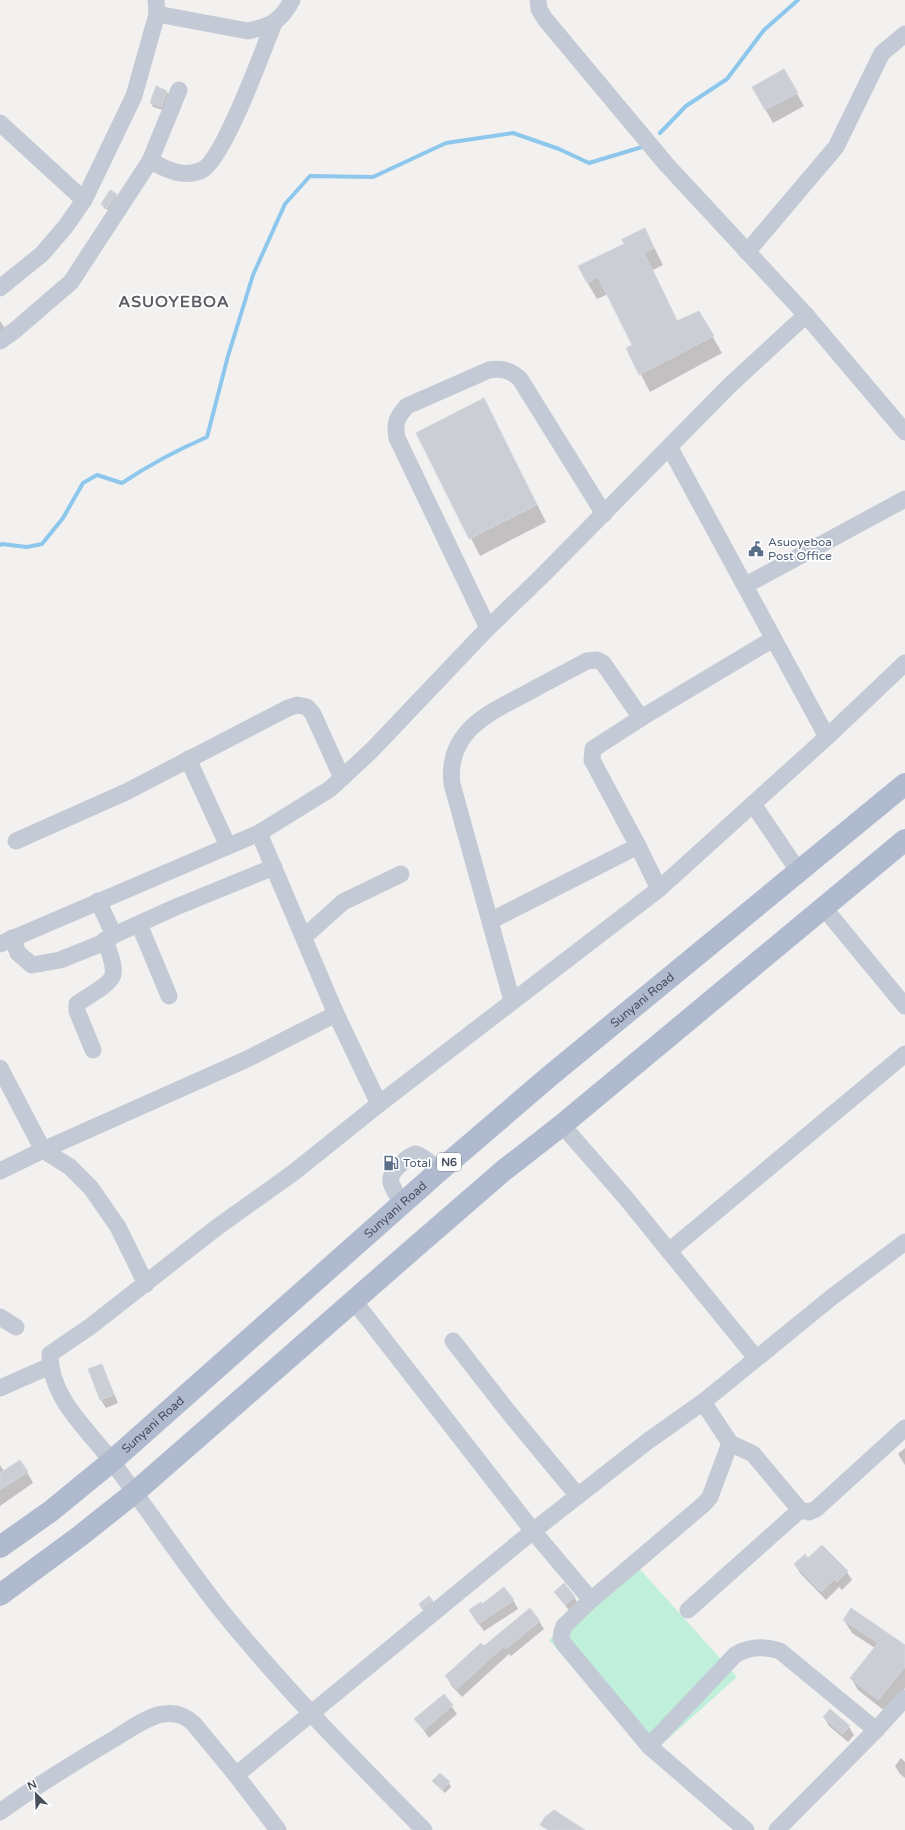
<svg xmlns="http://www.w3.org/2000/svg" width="905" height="1830" font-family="'Varela Round',sans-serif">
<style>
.green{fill:#c0efdb}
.shadow{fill:#0003}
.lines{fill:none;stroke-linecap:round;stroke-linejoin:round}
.stream{stroke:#8dc7ec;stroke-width:4}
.building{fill:#ccced6;stroke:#d4d5dc}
.minor{stroke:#c4cad5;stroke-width:17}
.major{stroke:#b0bacf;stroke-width:22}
.labels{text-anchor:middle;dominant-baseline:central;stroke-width:3.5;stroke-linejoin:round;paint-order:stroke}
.shield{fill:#fff;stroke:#7f848e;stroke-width:1}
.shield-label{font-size:11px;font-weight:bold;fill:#48505e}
.service-label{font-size:12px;fill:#4e5e75;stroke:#fff;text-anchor:start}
.street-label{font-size:12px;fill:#48505e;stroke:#fff}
.district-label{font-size:16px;font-weight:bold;letter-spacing:1px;fill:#5d5f65;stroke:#fff}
</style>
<rect width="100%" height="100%" fill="#f3f1f0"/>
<polygon class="green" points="637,1566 737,1677 650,1755 549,1640"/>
<g class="shadow">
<polygon points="784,71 804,106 773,123 753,87"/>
<polygon points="166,91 169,95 163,110 153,107 151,103"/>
<polygon points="116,195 118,199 110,211 104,208 102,204"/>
<polygon points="645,229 663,265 653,270 678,322 699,313 722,353 650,392 627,348 633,346 608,294 597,299 587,282 625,245"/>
<polygon points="0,321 6,330 0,335"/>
<polygon points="493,417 546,522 480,556 417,433"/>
<polygon points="102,1365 118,1403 106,1408 101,1400"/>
<polygon points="905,1448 905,1465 898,1454"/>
<polygon points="0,1465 4,1471 27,1472 33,1483 0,1506"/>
<polygon points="808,1560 847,1572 852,1580 842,1590 839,1587 826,1600 800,1573 795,1565"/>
<polygon points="555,1592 574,1597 579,1605 571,1613"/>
<polygon points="513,1600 518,1609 484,1631 475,1619 482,1606"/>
<polygon points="432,1601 434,1605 425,1612 422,1608"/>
<polygon points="844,1620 905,1646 905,1688 886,1712 858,1690 851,1678 875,1648 852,1633"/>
<polygon points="539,1621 544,1629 511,1656 509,1654 462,1697 451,1685 446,1676 484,1648"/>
<polygon points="444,1696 457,1714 429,1738 416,1719"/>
<polygon points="824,1717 849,1727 854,1735 848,1742 829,1726"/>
<polygon points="901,1758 905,1762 905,1778 900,1774 895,1766"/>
<polygon points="433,1781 449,1783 451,1787 445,1793"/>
</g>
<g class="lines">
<g class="stream">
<polyline points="660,133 686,106 727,79 764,30 798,0"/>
<path d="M 0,545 L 2,544 L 27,547 L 42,544 L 63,518 L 83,483 L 97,475 L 122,483 C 149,465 177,450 207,437 L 228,356 L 253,275 L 285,204 L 310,176 L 373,177 L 446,143 L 513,133 L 559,149 L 589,163 L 642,147"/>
</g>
</g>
<g class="building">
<polygon points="784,69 798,93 765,110 752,87"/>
<polygon points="156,86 167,91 161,107 150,103"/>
<polygon points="110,190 117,194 107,208 101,204"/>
<polygon points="645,228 654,248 644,253 677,321 699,311 714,336 639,375 626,348 632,345 598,277 587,283 578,266 624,244 622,239"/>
<polygon points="484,398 537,505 469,539 416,433"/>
<polygon points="102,1364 114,1395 100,1400 88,1369"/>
<polygon points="20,1460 28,1472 0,1490 0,1473"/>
<polygon points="822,1545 848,1571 837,1582 834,1579 821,1592 794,1564 805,1554 808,1558"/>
<polygon points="564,1583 575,1597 565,1605 554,1592"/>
<polygon points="504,1587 514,1600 478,1624 469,1610 481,1602 482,1604"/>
<polygon points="429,1596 433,1601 422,1609 419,1604"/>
<polygon points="530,1608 540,1621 506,1649 504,1646 457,1689 445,1676 481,1643 484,1646"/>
<polygon points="851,1608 905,1645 905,1667 878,1700 850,1678 878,1643 843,1620"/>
<polygon points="444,1694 453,1705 424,1730 414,1719"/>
<polygon points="830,1709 850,1726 842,1734 823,1717"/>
<polygon points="440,1773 450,1782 442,1790 432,1781"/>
<polygon points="554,1810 585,1830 548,1830 540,1825 545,1817"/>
</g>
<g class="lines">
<g class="minor">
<polyline points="538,0 539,9 545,19 666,164 806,315 905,432"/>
<path d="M 157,14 L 248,31 C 271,26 281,21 292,0"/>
<polyline points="0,123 84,200"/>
<path d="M 150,161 C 166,169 183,179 202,170 C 224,159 263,50 274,23"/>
<polyline points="747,252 836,147 882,53 905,34"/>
<polyline points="0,288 42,254 66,226 84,200 134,96 157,14 156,0"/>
<polyline points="0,341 14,331 71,282 150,161 179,90"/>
<polyline points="670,448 827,737"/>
<polyline points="746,585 905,499"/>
<path d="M 488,628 L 397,438 C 394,423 397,417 407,406 L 489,370 C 502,368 510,370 520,379 L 604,514"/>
<polyline points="188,759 228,846"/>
<polyline points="753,804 799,872"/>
<polyline points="259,833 336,1014 379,1104"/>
<polyline points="16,841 126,792 288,708 297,705 307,707 313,714 342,778"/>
<polyline points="659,889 638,846 592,760 593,749 641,718 773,639"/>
<polyline points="98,901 114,935"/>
<polyline points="824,908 905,1006"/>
<polyline points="490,921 638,846"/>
<polyline points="139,924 169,996"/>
<polyline points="304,937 343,902 401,874"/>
<polyline points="12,938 18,953 32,965 60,960 100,944 114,935 176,907 274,867"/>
<polyline points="0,944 259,833 330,789 372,750 488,628 541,577 730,385 806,315"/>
<path d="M 512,1001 L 452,784 C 446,733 486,714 525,694 C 545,683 566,672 587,661 L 597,660 L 603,663 L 641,718"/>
<path d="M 93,1050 L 77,1011 L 77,1004 C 86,997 112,984 113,974 C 115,964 108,950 105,940"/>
<polyline points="0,1068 43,1150 70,1167 91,1188 118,1227 146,1284"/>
<polyline points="562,1125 625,1197 756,1358"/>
<polyline points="0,1171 43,1150 245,1060 336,1014"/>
<path d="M 402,1204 C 391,1183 383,1179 403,1162 C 407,1159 411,1154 416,1154 C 424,1156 433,1166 439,1171"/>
<polyline points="669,1251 905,1054"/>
<polyline points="354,1301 533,1531 591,1600"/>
<polyline points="0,1317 16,1327"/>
<polyline points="453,1341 510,1414 578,1496"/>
<polyline points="0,1388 50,1366"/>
<polyline points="703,1402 730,1443 710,1497 704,1504 591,1600 564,1626 562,1632 561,1639 564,1644 649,1746 746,1830"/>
<polyline points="730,1443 753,1454 800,1510 809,1512 816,1509 905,1428"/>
<polyline points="688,1610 800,1510"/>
<path d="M 649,1746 L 735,1655 C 749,1646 764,1646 780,1651 L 876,1730"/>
<polyline points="236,1775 533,1531 648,1441 703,1402 832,1297 905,1242"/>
<path d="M 0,1812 C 37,1785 75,1762 114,1739 C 127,1731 148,1716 163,1714 C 175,1712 185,1715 194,1724 L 236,1775 L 278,1830"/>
<path d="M 424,1830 C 354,1759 283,1687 220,1609 C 183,1562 149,1511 113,1463 C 88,1429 50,1399 50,1354 L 91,1326 L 216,1228 L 293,1173 L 379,1104 L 659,889 L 827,737 L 905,663"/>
<polyline points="777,1830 876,1730 905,1698"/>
</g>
<g class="major">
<path id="s1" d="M 0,1547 L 51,1511 L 112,1461 L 439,1171 L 551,1075 L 905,784"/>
<polyline points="0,1595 80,1536 134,1493 413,1249 503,1171 562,1125 905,840"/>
</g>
</g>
<defs>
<g id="civic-bare" transform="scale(1.2)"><path d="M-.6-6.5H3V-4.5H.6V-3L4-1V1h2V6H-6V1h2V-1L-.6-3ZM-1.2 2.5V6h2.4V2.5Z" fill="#5c6f8a" stroke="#fff" stroke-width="2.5" paint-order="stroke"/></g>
<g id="fuel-bare" transform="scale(1.2)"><path d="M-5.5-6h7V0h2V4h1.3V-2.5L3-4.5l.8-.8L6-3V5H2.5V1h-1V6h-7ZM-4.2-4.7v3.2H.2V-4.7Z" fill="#5c6f8a" stroke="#fff" stroke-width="2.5" paint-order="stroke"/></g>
</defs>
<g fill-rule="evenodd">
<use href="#civic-bare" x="756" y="549"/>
<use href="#fuel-bare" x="391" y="1163"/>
</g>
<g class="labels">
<rect class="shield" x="437" y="1153" width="24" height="18" rx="3"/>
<g class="shield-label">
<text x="449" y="1162">N6</text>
</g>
<g class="service-label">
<text x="768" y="542">Asuoyeboa<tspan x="768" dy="14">Post Office</tspan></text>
<text x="403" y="1163">Total</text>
</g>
<g class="street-label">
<text stroke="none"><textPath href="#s1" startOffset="844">Sunyani Road</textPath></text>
<text stroke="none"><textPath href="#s1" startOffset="520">Sunyani Road</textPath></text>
<text stroke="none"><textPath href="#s1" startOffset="196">Sunyani Road</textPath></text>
</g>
<g class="district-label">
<text x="174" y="302">ASUOYEBOA</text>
</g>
</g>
<g transform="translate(36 1794) rotate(336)" stroke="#ffffff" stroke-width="3" paint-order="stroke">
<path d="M0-3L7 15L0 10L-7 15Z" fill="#48505e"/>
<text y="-6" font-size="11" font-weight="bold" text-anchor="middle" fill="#48505e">N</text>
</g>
</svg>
